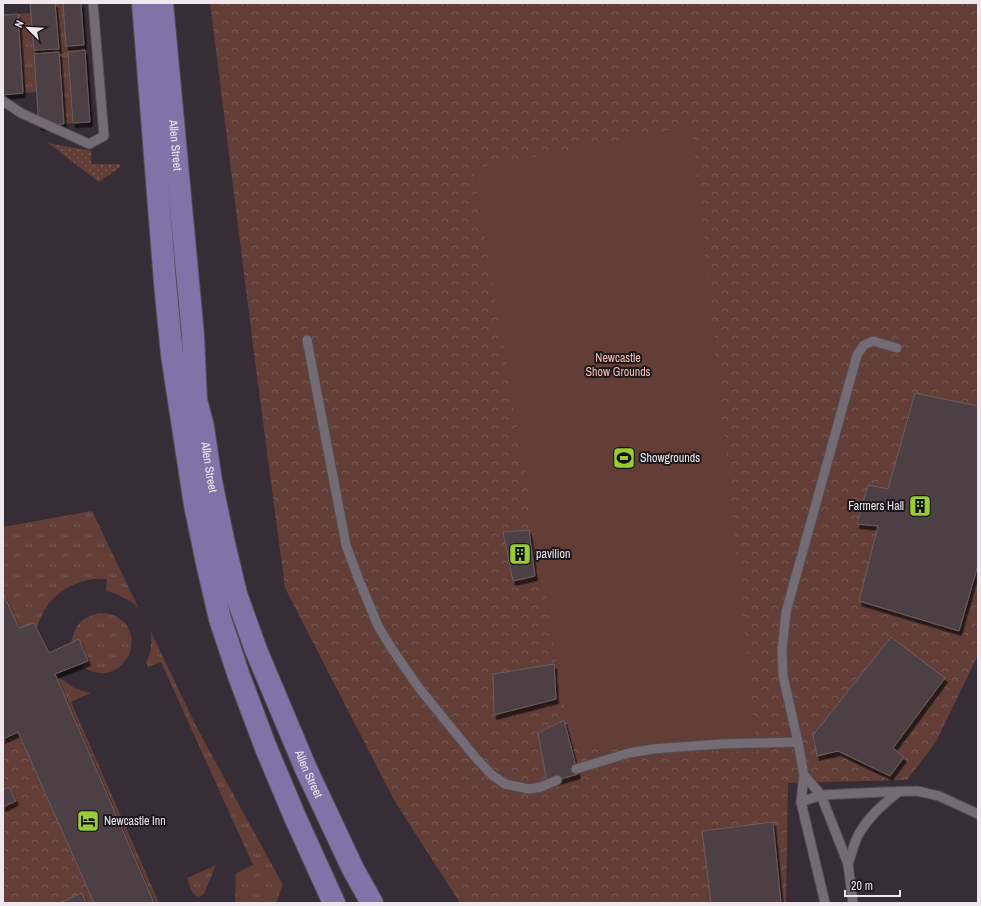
<svg xmlns="http://www.w3.org/2000/svg" width="981" height="906" font-family="'Archivo Narrow',sans-serif">
<style>
.grass{fill:url(#grass-tufts)}
.park{fill:url(#park-crowns)}
.garden{fill:url(#garden-dots)}
.pitch{fill:#623e37}
.building{fill:#4e4044;stroke:#6c5d62;filter:url(#shadow)}
.lines{fill:none;stroke-linecap:round;stroke-linejoin:round}
.service-casing{stroke:#534c53;stroke-width:11}
.primary-casing{stroke:#534c53;stroke-width:24}
.service{stroke:#746b74;stroke-width:9}
.primary{stroke:#8172a7;stroke-width:22}
.labels{text-anchor:middle;dominant-baseline:central;stroke-width:4;stroke-linejoin:round;paint-order:stroke}
.street-label{font-size:12px;fill:#eee8ee;stroke:#1b171b}
.park-label{font-size:12px;fill:#fbbdb2;stroke:#1b171b}
.poi-label{font-size:12px;fill:#eee8ee;stroke:#1b171b;text-anchor:start}
</style>
<defs>
<pattern id="grass-tufts" width="24" height="20" patternUnits="userSpaceOnUse"><rect width="24" height="20" fill="#623e37"/><path d="M3 7l-1-3M5 7V3M7 7l1-3M15 17l-1-3M17 17v-4M19 17l1-3" fill="none" stroke="#795a54"/></pattern>
<pattern id="park-crowns" width="20" height="18" patternUnits="userSpaceOnUse"><rect width="20" height="18" fill="#623e37"/><path d="M2 6a3 3 0 1 1 6 0M12 15a3 3 0 1 1 6 0" fill="none" stroke="#795a54"/></pattern>
<pattern id="garden-dots" width="8" height="8" patternUnits="userSpaceOnUse"><rect width="8" height="8" fill="#623e37"/><path d="M2 2h.1M6 6h.1" fill="none" stroke="#795a54" stroke-width="1.8" stroke-linecap="round"/></pattern>
<filter id="shadow"><feDropShadow dx="2.5" dy="4.5" stdDeviation="0" flood-color="#0009"/></filter>
</defs>
<rect width="100%" height="100%" fill="#362d36"/>
<g class="grass">
<polygon points="55,3 63,3 66,46 84,45 85,50 68,52 73,123 64,124 59,52 34,54 37,92 23,93 18,14 31,13 34,50 58,49"/>
<path d="M 92,511 L 139,609 L 132,602 L 114,593 L 106,591 L 107,579 C 87,577 65,585 51,601 C 44,608 40,619 37,628 L 34,623 L 19,628 L 3,593 L 3,527 Z"/>
<path d="M 99,613 C 105,613 111,614 117,617 C 148,634 126,684 91,671 C 87,670 84,667 80,665 L 88,661 L 79,639 L 71,643 C 76,624 80,618 99,613 Z"/>
<path d="M 151,632 L 197,728 L 283,885 L 276,903 L 235,903 L 236,873 L 253,865 L 161,662 L 148,667 L 146,663 C 151,653 152,644 151,632 Z"/>
<polygon points="55,674 74,688 90,693 71,702 159,903 154,903"/>
<path d="M 216,865 L 204,894 L 199,897 C 191,895 190,885 187,878 Z"/>
</g>
<g class="park">
<polygon points="210,3 978,3 978,655 936,742 907,780 788,783 786,903 460,903 394,800 285,588 255,361"/>
<polygon points="18,732 94,903 86,903 81,893 59,903 4,903 3,901 3,807 16,801 9,787 3,790 3,739"/>
</g>
<polygon class="garden" points="48,143 91,151 91,164 120,164 120,167 99,182"/>
<polygon class="pitch" points="692,126 757,752 571,747 473,169"/>
<g class="building">
<polygon points="30,3 55,3 59,49 34,50"/>
<polygon points="63,3 81,3 84,45 66,46"/>
<polygon points="18,14 23,93 3,95 3,15"/>
<polygon points="85,50 90,122 73,123 68,52"/>
<polygon points="59,52 64,124 39,126 34,54"/>
<polygon points="915,393 978,406 978,565 959,631 859,601 878,526 857,524 868,485 888,489"/>
<polygon points="529,530 535,576 513,581 503,532"/>
<polygon points="3,593 19,628 34,623 49,653 79,639 88,661 55,674 154,903 94,903 18,732 3,739"/>
<polygon points="891,637 945,678 893,748 904,757 890,776 838,751 817,756 813,735"/>
<polygon points="554,664 556,699 494,715 493,674"/>
<polygon points="564,720 578,774 547,783 538,733"/>
<polygon points="9,787 16,801 3,807 3,790"/>
<polygon points="773,822 781,903 711,903 702,831"/>
<polygon points="82,893 86,903 59,903"/>
</g>
<g class="lines">
<g class="service-casing">
<g id="service">
<polyline points="3,101 21,113 89,144 104,136 93,3"/>
<polyline points="307,340 346,545 357,575 378,626 392,649 419,688 475,757 492,775 505,784 529,789 541,787 557,780"/>
<polyline points="576,769 629,753 653,749 720,744 798,742"/>
<polyline points="804,775 821,795 848,864 853,903"/>
<polyline points="801,802 821,795 884,792 917,791 939,796 978,814"/>
<path d="M 848,864 C 852,854 854,841 860,832 C 870,815 884,804 898,792"/>
<polyline points="825,903 801,802 804,775 798,742 783,676 782,650 786,612 857,355 864,345 873,341 897,348"/>
</g>
</g>
<g class="primary-casing">
<g id="primary">
<polyline points="143,3 165,283 172,355 195,505 207,563 220,619 239,676 266,748 295,817 334,903"/>
<path id="s1" d="M 162,3 L 193,335 L 196,400 L 203,427 L 211,481 L 223,539 L 236,594 L 256,650 L 306,769 L 353,869 L 372,903"/>
</g>
</g>
<use href="#service" class="service"/>
<use href="#primary" class="primary"/>
</g>
<defs>
<g id="stadium-square" transform="scale(1.15)"><rect x="-9" y="-9" width="18" height="18" rx="4" fill="#99cb35" stroke="#1b171b"/><path d="M0-5a6.5 5 0 1 0 0 10a6.5 5 0 1 0 0-10ZM-3.5-1.8h7v3.6h-7Z" fill="#111"/></g>
<g id="building-square" transform="scale(1.15)"><rect x="-9" y="-9" width="18" height="18" rx="4" fill="#99cb35" stroke="#1b171b"/><path d="M-4-6H4V6H1V3H-1V6H-4ZM-2.5-4.3h1.7v1.8h-1.7ZM.8-4.3h1.7v1.8H.8ZM-2.5-1h1.7V.8h-1.7ZM.8-1h1.7V.8H.8Z" fill="#111"/></g>
<g id="hotel-square" transform="scale(1.15)"><rect x="-9" y="-9" width="18" height="18" rx="4" fill="#99cb35" stroke="#1b171b"/><path d="M-6-4.5h1.5V1H6V5H4.5V3h-9V5H-6ZM-4 0a1.8 1.8 0 1 1 3.6 0ZM.5 0V-2.5h3Q6-2.5 6 0Z" fill="#111"/></g>
</defs>
<g fill-rule="evenodd">
<use href="#stadium-square" x="624" y="458"/>
<use href="#building-square" x="920" y="506"/>
<use href="#building-square" x="520" y="554"/>
<use href="#hotel-square" x="88" y="821"/>
</g>
<g class="labels">
<g class="street-label">
<text stroke="none"><textPath href="#s1" startOffset="143">Allen Street</textPath></text>
<text stroke="none"><textPath href="#s1" startOffset="467">Allen Street</textPath></text>
<text stroke="none"><textPath href="#s1" startOffset="791">Allen Street</textPath></text>
</g>
<g class="park-label">
<text x="618" y="358">Newcastle<tspan x="618" dy="14">Show Grounds</tspan></text>
</g>
<g class="poi-label">
<text x="640" y="458">Showgrounds</text>
<text x="904" y="506" text-anchor="end">Farmers Hall</text>
<text x="536" y="554">pavilion</text>
<text x="104" y="821">Newcastle Inn</text>
</g>
</g>
<rect width="981" height="906" fill="none" stroke="#eee8ee" stroke-width="8"/>
<g transform="translate(28 28) rotate(294)" stroke="#1b171b" stroke-width="3" paint-order="stroke">
<path d="M0-3L7 15L0 10L-7 15Z" fill="#eee8ee"/>
<text y="-6" font-size="11" font-weight="bold" text-anchor="middle" fill="#eee8ee">N</text>
</g>
<path d="M845 890v6h55v-6" fill="none" stroke="#eee8ee" stroke-width="2"/>
<text x="851" y="890" font-size="12" fill="#eee8ee" stroke="#1b171b" stroke-width="3" paint-order="stroke">20 m</text>
</svg>
